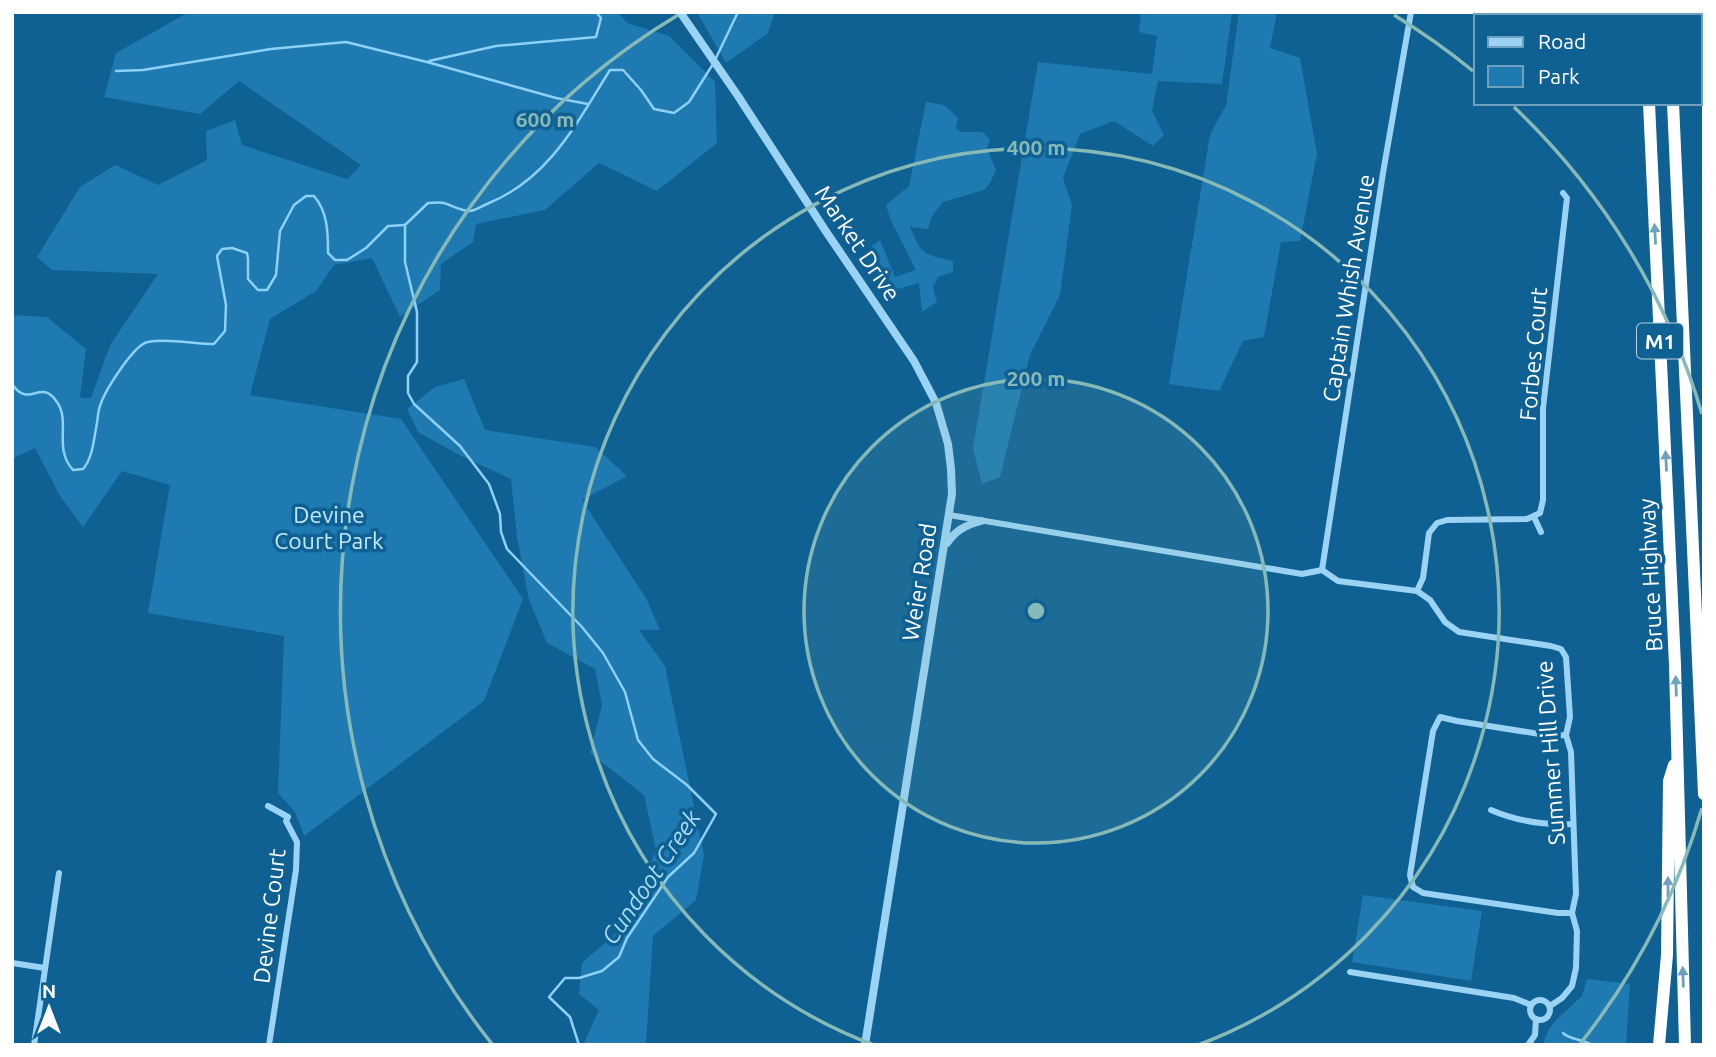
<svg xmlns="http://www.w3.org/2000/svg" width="1716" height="1057" font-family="Ubuntu,sans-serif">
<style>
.green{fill:#1e7ab0}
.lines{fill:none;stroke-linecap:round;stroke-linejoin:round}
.stream{stroke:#8dd1f7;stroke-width:2.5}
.minor{stroke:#9bd3f4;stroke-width:6}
.tertiary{stroke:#9bd3f4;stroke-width:8}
.motorway{stroke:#fff;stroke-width:12}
.oneway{fill:#6fa0be}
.ring{fill:none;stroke:#87bab6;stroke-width:3.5}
.labels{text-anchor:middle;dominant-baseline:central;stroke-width:7;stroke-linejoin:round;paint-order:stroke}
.shield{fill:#0f6093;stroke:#b7cfdf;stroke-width:2}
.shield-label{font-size:21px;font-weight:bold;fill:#fff}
.street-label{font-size:23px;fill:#fff;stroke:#0f6093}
.park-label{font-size:23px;fill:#c3e8fe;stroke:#0f6093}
.water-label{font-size:24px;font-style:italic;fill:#a8dcfb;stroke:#0f6093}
.centre{fill:#87bab6;stroke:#0f6093;stroke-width:3.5}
.ring-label{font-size:21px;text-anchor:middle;font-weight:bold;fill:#87bab6;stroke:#0f6093;stroke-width:7;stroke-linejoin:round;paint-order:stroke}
</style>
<rect width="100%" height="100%" fill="#0f6093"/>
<g class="green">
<polygon points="189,12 618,12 627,23 669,36 715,82 717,143 657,191 599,163 545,210 476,224 473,242 441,264 440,290 400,317 372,258 334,265 316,291 270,319 250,395 401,419 523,599 484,701 304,836 295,812 278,793 284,636 148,613 170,485 122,471 83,527 60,496 35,448 12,459 12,315 47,317 86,349 80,398 91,398 110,345 158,274 52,270 37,257 80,187 115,165 158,185 207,160 206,131 235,120 242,145 347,179 361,165 239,81 200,114 104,97 116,53"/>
<polygon points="697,12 775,12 768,33 726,63"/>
<polygon points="1141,12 1232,12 1222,84 1158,81 1152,111 1164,135 1153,146 1114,121 1080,134 1063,178 1072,205 1060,295 1030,355 1000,477 982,484 973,448 1038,62 1152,74 1157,36 1139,32"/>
<polygon points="1239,12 1277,12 1270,48 1300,58 1317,154 1300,241 1281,242 1264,337 1243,341 1219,391 1169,384 1210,135 1226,105"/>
<path d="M 926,102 L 944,105 L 958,118 L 956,129 L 962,132 L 982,132 L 990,139 L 987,149 L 996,170 L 990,183 L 984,190 L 943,202 L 932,216 L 928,229 L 910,227 C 922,256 924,254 953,261 L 953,272 L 938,277 L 933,287 L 937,302 L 922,312 L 919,283 L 884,293 L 872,246 L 880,240 L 895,277 L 916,270 L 891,221 L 886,205 L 909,186 Z"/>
<polygon points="464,379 485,430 595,447 627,476 582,500 646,598 660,630 639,630 665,666 704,855 696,900 653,936 646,1045 583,1045 599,1010 579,994 582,963 625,925 656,850 644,795 590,753 602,705 595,669 547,643 529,600 517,537 511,479 461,456 418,432 407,409 435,387"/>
<polygon points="1363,895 1482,911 1471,981 1352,962"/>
<polygon points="1587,979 1630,984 1626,1045 1542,1045 1549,1029 1557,1019 1582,996"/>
</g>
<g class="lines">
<g class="stream">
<polyline points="716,58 738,12"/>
<polyline points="429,61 496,46 596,37 601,18 596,12"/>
<polyline points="116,71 143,70 271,49 346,42 427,62 556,98 588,104"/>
<path d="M 12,384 C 30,410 40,377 57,402 C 71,422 53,448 73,470 L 83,469 C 93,458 94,437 97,423 C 98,417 98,411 100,406 C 104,392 134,344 148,342 C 167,338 195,344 214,344 L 225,331 L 226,305 L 217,256 L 222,249 L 232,248 L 247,253 L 248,259 L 248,279 L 258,290 L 267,290 L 276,275 L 280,231 L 294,205 L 306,196 L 314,196 C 328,212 328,234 328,253 L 335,260 L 347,260 L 366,248 L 388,226 L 405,225"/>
<path d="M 1563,1033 C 1570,1040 1583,1039 1592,1045"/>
<path d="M 579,1045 L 570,1017 L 549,997 L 565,978 L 579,978 L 602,971 L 619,957 L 627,938 L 668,877 L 694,853 L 716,814 L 687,785 L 653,759 L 638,740 L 625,692 L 603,653 L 582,627 L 507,549 L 501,532 L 500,514 L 489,484 L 460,446 L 414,404 L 408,393 L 408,376 L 417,362 L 417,312 L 405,262 L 405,225 L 428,203 C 433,203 438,202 444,203 C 451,205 461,211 469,211 C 475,211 484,205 489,203 C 550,178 577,122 610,70 L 623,70 L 641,90 L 654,109 L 674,113 L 689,102 L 713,64"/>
</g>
<g class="minor">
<polyline points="1511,12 1515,16"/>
<polyline points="949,515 1302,574 1322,570 1338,581 1417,591 1430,600 1445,622 1459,632 1551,646 1561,649 1566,657 1570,717 1566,735 1571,752 1576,894 1572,913 1577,931 1576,968 1572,986 1562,998 1550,1006"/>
<polyline points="1534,517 1541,532"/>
<polyline points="1322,570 1383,173 1411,12"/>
<polyline points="1417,591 1423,578 1429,533 1437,523 1447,520 1527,519 1540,513 1543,500 1543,408 1567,198 1563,193"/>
<polyline points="1566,735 1552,736 1457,721 1440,717 1433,731 1410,875 1413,887 1423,893 1558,913 1572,913"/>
<polyline points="268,806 288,817 286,821 297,842 296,870 269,1045"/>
<path d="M 1491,810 C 1516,821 1546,825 1573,824"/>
<polyline points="12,963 45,968"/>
<polyline points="1350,972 1514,998 1531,1005"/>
<circle cx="1540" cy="1010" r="10"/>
<polyline points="34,1045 59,873"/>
<polyline points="1528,1045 1535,1035 1536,1019"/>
</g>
<g class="tertiary">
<polyline points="680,12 738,96 825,230 914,361 936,403 948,444 951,469 952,494 865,1045"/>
<path d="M 947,543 C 956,530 966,525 981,521"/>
</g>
<g class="motorway">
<polyline points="1645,12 1645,16"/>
<polyline points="1669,12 1669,16"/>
<polyline points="1649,103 1675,665 1685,1045"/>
<polyline points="1673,103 1704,794"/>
<polyline points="1659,1045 1667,955 1669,781 1674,765"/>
</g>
</g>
<defs><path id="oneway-solid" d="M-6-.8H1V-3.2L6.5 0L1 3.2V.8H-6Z" transform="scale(1.75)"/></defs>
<g class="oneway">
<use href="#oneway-solid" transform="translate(1655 234) rotate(-93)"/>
<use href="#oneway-solid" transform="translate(1666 461) rotate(-93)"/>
<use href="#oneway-solid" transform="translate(1676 686) rotate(-92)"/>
<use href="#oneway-solid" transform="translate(1668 887) rotate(-90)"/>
<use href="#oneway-solid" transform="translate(1683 977) rotate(-92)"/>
</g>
<circle cx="1036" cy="611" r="232" fill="#87bab6" fill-opacity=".12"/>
<g class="ring">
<circle cx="1036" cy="611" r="232"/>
<path d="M874 1045A463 463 0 1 1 1198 1045"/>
<path d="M1702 808A695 695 0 0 1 1580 1044M492 1044A695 695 0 0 1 678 15M1394 15A695 695 0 0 1 1473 71M1514 107A695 695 0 0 1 1702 414"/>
</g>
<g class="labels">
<rect class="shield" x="1637" y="323.5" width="46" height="35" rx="5"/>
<g class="shield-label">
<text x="1660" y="341">M1</text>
</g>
<g class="street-label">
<text transform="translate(858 243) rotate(56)">Market Drive</text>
<text transform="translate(1348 288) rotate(-81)">Captain Whish Avenue</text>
<text transform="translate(1533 354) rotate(-85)">Forbes Court</text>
<text transform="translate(1650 575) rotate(-93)">Bruce Highway</text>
<text transform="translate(919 582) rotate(-81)">Weier Road</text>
<text transform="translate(1550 753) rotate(-94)">Summer Hill Drive</text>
<text transform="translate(269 916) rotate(-83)">Devine Court</text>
</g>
<g class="park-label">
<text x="329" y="514">Devine<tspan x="329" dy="26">Court Park</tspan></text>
</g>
<g class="water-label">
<text transform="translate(651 877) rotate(-56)">Cundoot Creek</text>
</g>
</g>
<circle cx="1036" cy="611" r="10" class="centre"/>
<g class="ring-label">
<text x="545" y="127">600 m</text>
<text x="1036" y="155">400 m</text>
<text x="1036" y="386">200 m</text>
</g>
<rect width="1716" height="1057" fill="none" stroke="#ffffff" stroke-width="28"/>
<rect x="1474" y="14" width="228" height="91" fill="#0f6093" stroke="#6fa0be" stroke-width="2"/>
<rect x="1488" y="37" width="35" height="10" fill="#9bd3f4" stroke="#6fa0be" stroke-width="2"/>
<text x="1538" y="49" font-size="21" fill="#ffffff">Road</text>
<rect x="1488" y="66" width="35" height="21" fill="#1e7ab0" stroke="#6fa0be" stroke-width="2"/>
<text x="1538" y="84" font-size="21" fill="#ffffff">Park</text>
<g transform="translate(49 1008)" stroke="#0f6093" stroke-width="5" paint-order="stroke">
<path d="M0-5L12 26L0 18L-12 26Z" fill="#ffffff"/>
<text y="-10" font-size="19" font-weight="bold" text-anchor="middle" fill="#ffffff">N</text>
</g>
</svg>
